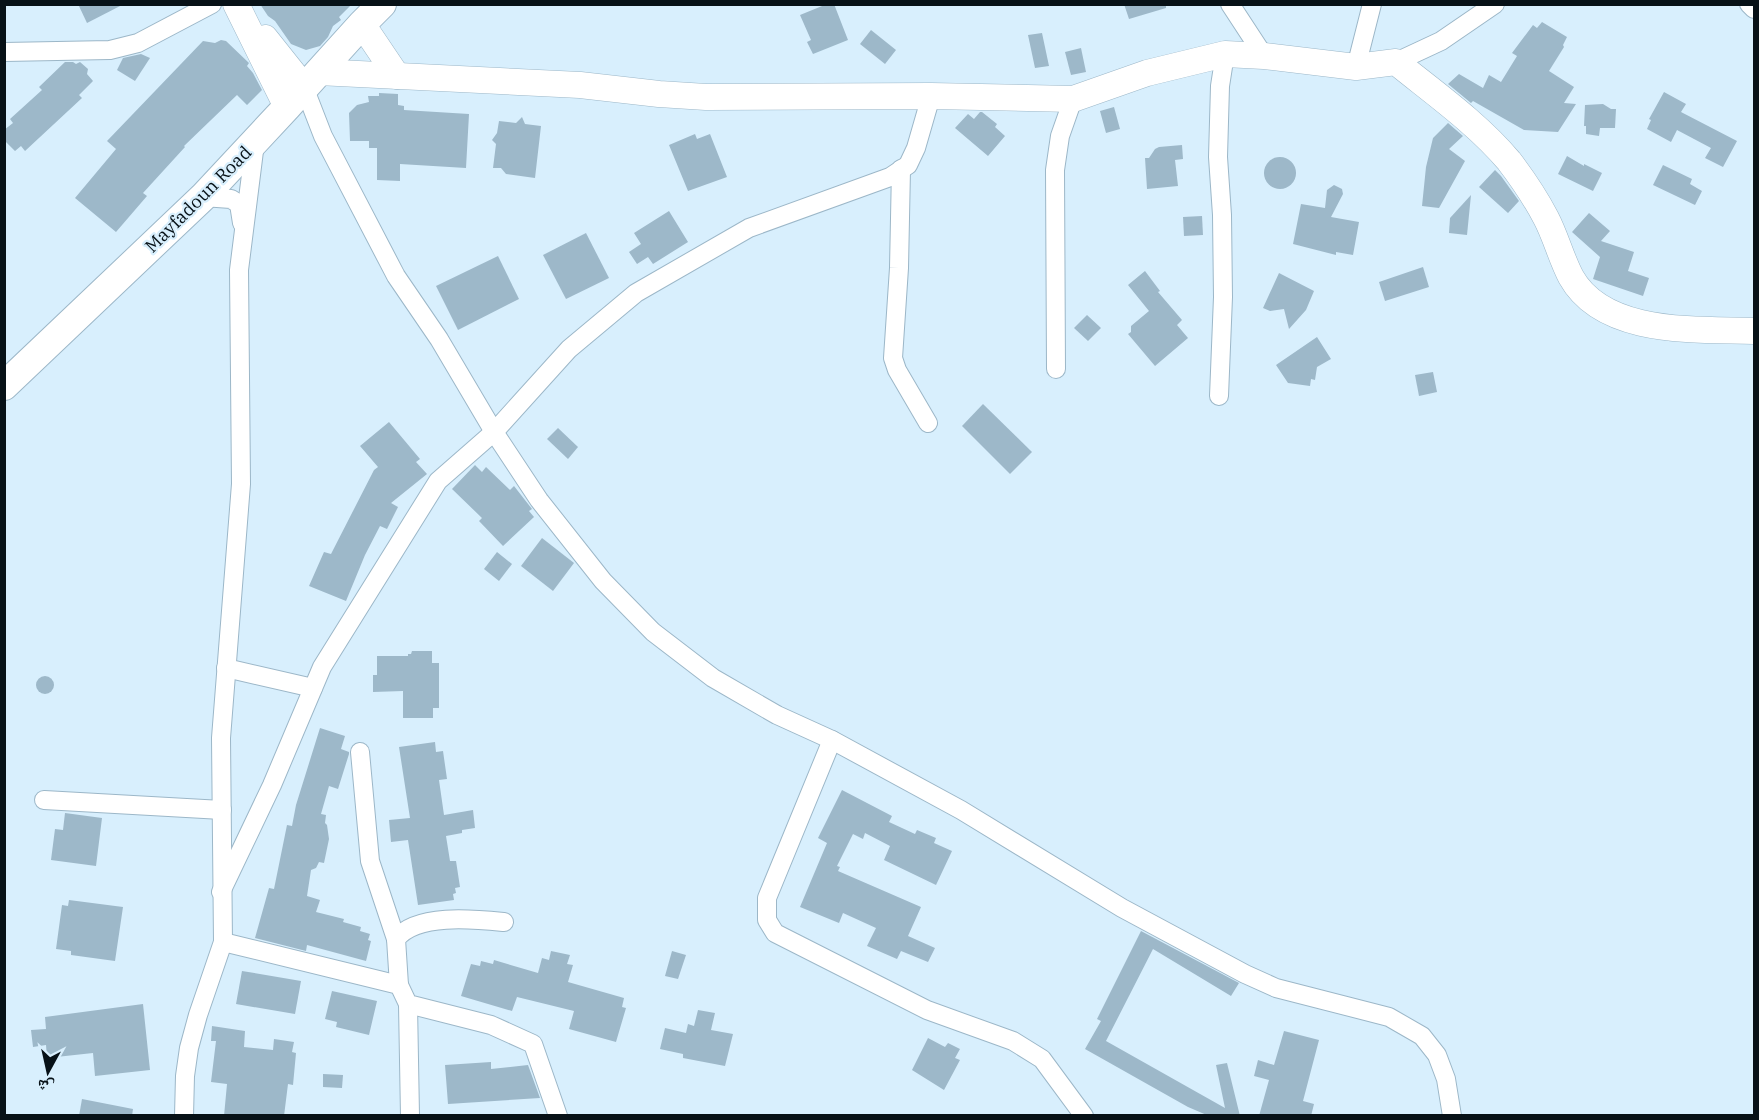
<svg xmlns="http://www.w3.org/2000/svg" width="1759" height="1120" font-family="'IBM Plex Serif','Noto Naskh Arabic',serif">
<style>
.building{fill:#9db8c9}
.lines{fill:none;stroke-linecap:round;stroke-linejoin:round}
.street-casing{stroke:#9cb7c8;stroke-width:20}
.secondary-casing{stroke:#9cb7c8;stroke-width:27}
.primary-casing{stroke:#9cb7c8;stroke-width:30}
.street{stroke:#fff;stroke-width:18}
.secondary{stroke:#fff;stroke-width:26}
.primary{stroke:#fff;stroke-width:28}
.labels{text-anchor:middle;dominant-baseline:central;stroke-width:4.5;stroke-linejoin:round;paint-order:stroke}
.street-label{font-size:18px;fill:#071117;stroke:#d8effd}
</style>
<rect width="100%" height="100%" fill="#d8effd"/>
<g class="building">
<polygon points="78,4 124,4 87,23"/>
<polygon points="260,4 352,4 339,17 341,20 333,26 328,37 320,46 306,50 291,44 275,21 268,16"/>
<polygon points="827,4 834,4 848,40 813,54 807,42 811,40 800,15"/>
<polygon points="1124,4 1166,4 1166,8 1129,19"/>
<polygon points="1542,22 1567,37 1563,45 1564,47 1549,71 1574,87 1564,103 1576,104 1558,132 1524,130 1473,101 1471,103 1448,84 1459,74 1483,88 1489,75 1501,82 1517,56 1512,53 1533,25 1537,28"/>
<polygon points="871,30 896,50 885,64 860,44"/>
<polygon points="1042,33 1049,66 1035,68 1028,35"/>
<polygon points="221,40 226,41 249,63 247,66 253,73 262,90 247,105 237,95 184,146 185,147 143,193 147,196 116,232 75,198 116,149 107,141 203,41 215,43"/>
<polygon points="1081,48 1086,72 1071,75 1065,52"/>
<polygon points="141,54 150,58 135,81 117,70 123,58"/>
<polygon points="65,62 73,62 76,64 80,62 88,69 87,74 93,81 79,95 82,98 25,151 21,146 15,151 4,140 4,130 13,123 10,119 42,90 39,87"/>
<polygon points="1664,92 1686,104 1681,112 1737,141 1723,167 1705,158 1711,148 1677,130 1671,142 1647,129 1651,120 1649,119"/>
<polygon points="379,93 398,94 398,105 404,106 404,110 469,114 466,168 400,164 400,181 377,180 377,148 369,148 369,141 350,141 349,113 357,105 369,102 368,96 379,96"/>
<polygon points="1603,104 1611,109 1616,109 1615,128 1600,128 1599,136 1586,134 1586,126 1584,126 1585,105"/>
<polygon points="1114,107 1120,129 1106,133 1100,111"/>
<polygon points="980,112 982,112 997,124 995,127 1005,136 988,156 955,128 968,114 974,119"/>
<polygon points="522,117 525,124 541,126 535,178 506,174 501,168 493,168 496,144 492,140 497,133 499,121 516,123"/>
<polygon points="1448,123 1463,136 1449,149 1465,161 1439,208 1422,206 1426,167 1433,138"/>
<polygon points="695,134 697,139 710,134 727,177 688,191 669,145"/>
<polygon points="1182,145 1183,159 1175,160 1178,186 1147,189 1145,158 1149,158 1155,149 1159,147"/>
<polygon points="1567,156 1584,166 1584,164 1602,173 1593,191 1558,174"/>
<circle cx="1280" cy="173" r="16"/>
<polygon points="1663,165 1692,179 1690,184 1702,191 1695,205 1653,185"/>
<polygon points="1495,170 1501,176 1519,201 1508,213 1479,187"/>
<polygon points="1334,185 1342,189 1343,194 1331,217 1359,222 1353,255 1336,252 1336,255 1293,244 1301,204 1325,208 1327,190"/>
<polygon points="1471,195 1467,235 1449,233 1450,218"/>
<polygon points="669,211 688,242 653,264 648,257 637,264 629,252 641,244 634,233"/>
<polygon points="1589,213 1610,231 1601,241 1634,252 1628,271 1649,278 1643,296 1593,279 1600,257 1572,232"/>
<polygon points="1202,216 1203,235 1184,236 1183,217"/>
<polygon points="586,233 609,278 566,299 543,255"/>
<polygon points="498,256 519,299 458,330 436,286"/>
<polygon points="1423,267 1429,287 1385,301 1379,282"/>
<polygon points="1145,271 1160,291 1158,292 1182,320 1177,325 1188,338 1155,366 1128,334 1131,332 1131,326 1149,311 1128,285"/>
<polygon points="1279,273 1314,291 1306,310 1289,329 1284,309 1270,311 1263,308"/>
<polygon points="1087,315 1101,328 1088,341 1074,328"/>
<polygon points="1317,337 1331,359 1317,367 1315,380 1311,379 1310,386 1288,383 1276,365"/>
<polygon points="1433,372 1437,392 1419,396 1415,375"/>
<polygon points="983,404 1032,452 1010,474 962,426"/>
<polygon points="389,422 420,459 416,462 427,474 391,503 398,507 387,529 380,526 365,555 346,601 309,586 324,552 331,554 374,470 378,467 360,446"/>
<polygon points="558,428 578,447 568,459 547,439"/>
<polygon points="475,465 482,472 486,467 510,490 514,486 532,509 529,511 534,517 503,546 479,521 482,518 452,489"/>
<polygon points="542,538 574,563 553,591 521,566"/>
<polygon points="497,552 512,564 499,581 484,569"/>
<polygon points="412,651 432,651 432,663 439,663 439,708 433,708 433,718 403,718 403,691 373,692 373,675 377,675 377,656 408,656 408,654 411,654"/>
<circle cx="45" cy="685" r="9"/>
<polygon points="320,728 345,736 341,749 349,752 349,754 338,789 329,786 321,814 326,815 325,823 327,825 329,839 324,863 319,862 316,868 311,870 307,896 320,900 316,912 344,919 343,922 361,927 360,931 370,934 368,940 371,941 366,961 307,945 306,951 255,938 269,888 274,889 287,825 292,826 296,805"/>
<polygon points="435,742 436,752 443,751 447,779 439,780 444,815 473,810 475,828 462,830 462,833 446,836 450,861 456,861 460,887 455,888 456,893 453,894 454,900 418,905 408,840 391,842 389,820 410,818 399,747"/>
<polygon points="842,790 892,816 889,822 915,834 917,830 936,838 934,843 952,851 936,885 884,860 890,846 865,833 863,839 853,834 837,866 840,867 838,871 921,907 908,936 935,948 928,962 901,951 897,959 867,946 876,928 843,913 839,923 800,907 827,843 818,838"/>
<polygon points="65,813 102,818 96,866 51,860 55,829 63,830"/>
<polygon points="69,900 123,907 115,961 71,955 71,951 56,949 62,905 68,906"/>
<polygon points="1141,931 1239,983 1231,996 1153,949 1106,1041 1225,1108 1216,1065 1227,1063 1240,1116 1209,1116 1188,1107 1085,1049 1101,1021 1097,1019"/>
<polygon points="551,951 570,955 567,964 573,965 568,982 624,998 622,1007 626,1008 616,1042 569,1029 574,1011 517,997 512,1011 461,996 471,964 480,966 481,961 493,964 494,960 538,973 542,958 549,960"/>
<polygon points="672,951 686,955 678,979 665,976"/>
<polygon points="242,971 301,981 295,1014 236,1004"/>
<polygon points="332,991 377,1001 369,1035 336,1027 337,1022 325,1019"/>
<polygon points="143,1004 150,1070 95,1076 93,1053 47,1058 46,1045 33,1047 31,1030 46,1029 45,1017"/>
<polygon points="698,1010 715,1013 711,1030 733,1034 725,1066 683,1058 683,1054 660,1049 665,1028 686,1033 688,1024 694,1026"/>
<polygon points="212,1026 245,1031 244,1047 273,1050 274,1039 294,1042 292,1052 296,1053 293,1085 288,1084 284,1116 224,1116 227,1084 211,1082 216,1041 211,1041"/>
<polygon points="1284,1031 1319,1040 1303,1101 1314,1104 1311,1116 1259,1116 1269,1080 1254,1076 1258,1060 1274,1065"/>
<polygon points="928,1038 945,1047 948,1043 960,1049 955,1058 960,1060 944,1090 912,1070"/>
<polygon points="491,1062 491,1069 528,1065 540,1098 448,1104 445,1065"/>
<polygon points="323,1074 343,1075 342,1088 323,1087"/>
<polygon points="82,1099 133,1109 132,1116 79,1116"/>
</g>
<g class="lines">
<g class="street-casing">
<g id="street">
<polyline points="1230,4 1264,56"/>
<polyline points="1749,4 1754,9"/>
<polyline points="4,52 110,50 138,43 212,4"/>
<polyline points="1396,62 1441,41 1495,4"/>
<polyline points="1356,67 1372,4"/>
<polyline points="304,87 323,136 396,276 439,339 494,432 539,500 603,581 653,632 713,678 777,715 832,740 961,810 1122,908 1245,974 1276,988 1389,1017 1422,1036 1437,1055 1446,1079 1452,1116"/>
<polyline points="901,169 899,268 893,358 897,370 928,423"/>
<polyline points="203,197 231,199 239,204 242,223"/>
<polyline points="1056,369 1055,170 1060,136 1073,99"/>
<polyline points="1219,396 1223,297 1222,215 1218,157 1220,86 1225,54"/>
<polyline points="226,668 313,688"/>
<polyline points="832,740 767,898 767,920 775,933 927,1010 1013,1041 1042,1059 1084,1116"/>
<polyline points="360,752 370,861 396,939"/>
<polyline points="44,800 222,810"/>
<polyline points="221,892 272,785 322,667 438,481 494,432 569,349 636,293 749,228 890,177 908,165 916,148 931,96"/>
<polyline points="223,942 399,985 408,1004 491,1025 533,1044 558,1116"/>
<path d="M 399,985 L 396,939 C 416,913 474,919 504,922"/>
<polyline points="408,1004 410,1116"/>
<polyline points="184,1116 185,1076 189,1048 198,1015 223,942 221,738 241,484 239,270 255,143"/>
</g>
</g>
<g class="secondary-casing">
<g id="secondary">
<polyline points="236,4 287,107"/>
<polyline points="362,24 397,76"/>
<polyline points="265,38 304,87"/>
<path d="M 318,72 L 580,85 L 659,94 L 706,97 L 931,96 L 1073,99 L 1147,73 L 1225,54 L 1264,56 L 1356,67 L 1396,62 C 1434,93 1477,123 1509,161 C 1522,178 1536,199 1546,218 C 1556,237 1561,258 1571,277 C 1604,336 1697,329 1754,331"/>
</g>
</g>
<g class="primary-casing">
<polyline id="primary" points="4,386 203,197 287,107 362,24 382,4"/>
</g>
<use href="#street" class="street"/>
<use href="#secondary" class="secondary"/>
<use href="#primary" class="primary"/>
</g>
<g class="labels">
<g class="street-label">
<text transform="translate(198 199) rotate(-45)">Mayfadoun Road</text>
</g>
</g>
<rect width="1759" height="1120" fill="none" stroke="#071117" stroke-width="12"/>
<g transform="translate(48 1072) rotate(188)" stroke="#d8effd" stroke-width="4.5" paint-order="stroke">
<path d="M0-4.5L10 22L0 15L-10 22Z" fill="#071117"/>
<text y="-9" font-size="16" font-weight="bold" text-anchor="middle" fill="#071117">ش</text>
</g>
</svg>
